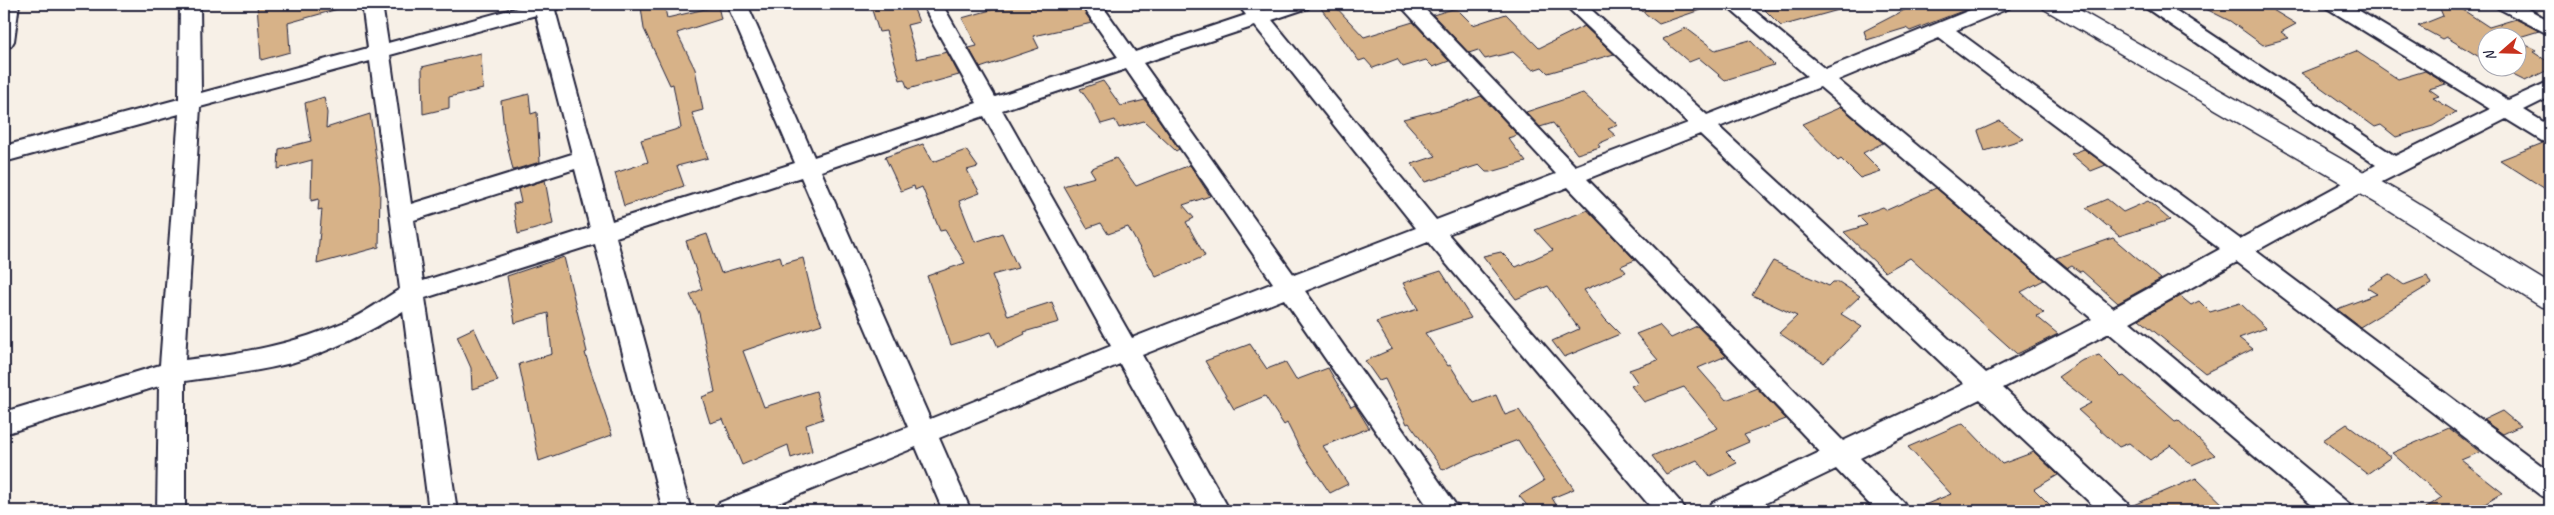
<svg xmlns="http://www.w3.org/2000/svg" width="2554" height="515" font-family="Caveat,sans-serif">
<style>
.building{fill:#d7b288;stroke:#22223b}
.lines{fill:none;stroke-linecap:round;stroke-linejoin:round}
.minor-casing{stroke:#22223b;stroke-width:4}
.major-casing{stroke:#22223b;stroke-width:3}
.minor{fill:#fff;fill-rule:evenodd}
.major{fill:#fff;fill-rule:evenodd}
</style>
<rect width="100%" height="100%" fill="#f7f0e7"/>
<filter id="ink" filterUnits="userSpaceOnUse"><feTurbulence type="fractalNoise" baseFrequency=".02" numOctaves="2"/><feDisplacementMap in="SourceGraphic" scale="10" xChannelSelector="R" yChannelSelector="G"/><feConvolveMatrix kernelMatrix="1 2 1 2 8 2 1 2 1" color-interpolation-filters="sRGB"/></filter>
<g filter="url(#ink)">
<g class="building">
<polygon points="257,4 337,4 338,9 288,23 290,52 261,60"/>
<polygon points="657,4 664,4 667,18 718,6 721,19 677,33 695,69 703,110 692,113 708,158 677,166 684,186 624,206 615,173 648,162 641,140 681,128 673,84 670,85 644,29 641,7"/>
<polygon points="870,4 912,4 919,22 907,25 917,59 947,52 959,75 908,89 904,79 900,80 886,31 879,32"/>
<polygon points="1012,4 1079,4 1092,23 1033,36 1039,48 980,68 969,48 977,46 962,18"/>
<polygon points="1324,4 1333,4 1364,37 1413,22 1449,61 1433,67 1426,60 1403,67 1397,59 1373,68 1365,59 1359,61 1320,7"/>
<polygon points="1633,4 1709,4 1709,7 1659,24"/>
<polygon points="1759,4 1842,4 1842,9 1781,26"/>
<polygon points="1916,4 1977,4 1978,5 1910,31 1906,28 1867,40 1864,31"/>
<polygon points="2196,4 2263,4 2296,24 2281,32 2289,38 2263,45 2230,21"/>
<polygon points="2438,4 2454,4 2489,27 2516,19 2539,31 2516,38 2486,38 2486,61 2446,37 2442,39 2418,26 2443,16"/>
<polygon points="1456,8 1473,25 1506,14 1539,48 1584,26 1614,54 1548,73 1542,67 1533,70 1513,52 1485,59 1478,50 1469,53 1433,15"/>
<polygon points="1686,28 1715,50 1750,40 1774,65 1725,80 1699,58 1689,62 1662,39"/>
<polygon points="2516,40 2536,50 2533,52 2550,63 2550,69 2525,81 2499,68 2516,68"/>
<polygon points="2356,51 2398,79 2425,71 2446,84 2429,89 2439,96 2433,98 2456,112 2433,126 2396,137 2381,125 2375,127 2301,73"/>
<polygon points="481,53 483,89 449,97 449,108 423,114 422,67"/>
<polygon points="1103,81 1121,106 1145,100 1179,149 1176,151 1144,121 1119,128 1115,120 1101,124 1091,104 1080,89"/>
<polygon points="1583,93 1618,125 1608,129 1616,136 1598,144 1600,147 1577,154 1553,123 1540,127 1526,112"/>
<polygon points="529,94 531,114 537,112 540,162 513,170 504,130 501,101"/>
<polygon points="1481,96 1518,135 1508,138 1526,162 1491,172 1486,172 1479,165 1425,182 1412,164 1436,156 1403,119 1454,106"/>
<polygon points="324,97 327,113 326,128 370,114 380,186 379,247 317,264 322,209 318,210 319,199 311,201 312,160 278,169 279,149 311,141 305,103"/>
<polygon points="1841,107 1883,143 1863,153 1881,171 1860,178 1841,159 1838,161 1802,124"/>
<polygon points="2000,121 2024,139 1985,151 1978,131"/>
<polygon points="2543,143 2550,145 2550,192 2500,160"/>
<polygon points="923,144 933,162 966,150 978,167 967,170 980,193 959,201 975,242 1002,233 1018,268 992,275 1008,316 1052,302 1059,322 1024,332 1025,334 998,347 991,332 951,345 927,276 965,263 945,230 940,231 922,187 915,190 914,186 901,191 885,157"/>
<polygon points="2084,149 2106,165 2091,171 2071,154"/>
<polygon points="1116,158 1136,186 1190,165 1210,196 1183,205 1194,218 1186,222 1205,256 1156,277 1128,227 1108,234 1101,223 1087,228 1063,186 1095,177 1090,169"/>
<polygon points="545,180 553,224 518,234 513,204 521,202 518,189"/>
<polygon points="1936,188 2044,280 2021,292 2044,313 2036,316 2058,334 2017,354 1910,258 1885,272 1844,232 1867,225 1858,216 1883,207 1887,210"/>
<polygon points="2107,199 2123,212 2148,201 2170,220 2119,236 2086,208"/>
<polygon points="1588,210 1635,260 1621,266 1626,272 1584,290 1605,319 1620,334 1564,357 1552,341 1579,329 1548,286 1516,299 1483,256 1501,252 1516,267 1553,250 1535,230"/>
<polygon points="707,234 721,273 780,256 782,264 803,258 815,307 822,324 743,351 764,407 816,391 823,419 806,425 812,451 791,458 788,445 742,465 723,419 710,423 702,397 715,392 699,313 690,295 702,289 686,241"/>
<polygon points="2113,238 2161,279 2118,303 2082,271 2080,272 2072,266 2068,268 2056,258"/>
<polygon points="564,257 587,352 585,353 612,435 539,461 519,364 552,354 548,313 515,323 507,276"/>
<polygon points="1773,261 1829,286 1833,282 1839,282 1860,296 1841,314 1862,327 1824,363 1779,333 1797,316 1752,295"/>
<polygon points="1441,271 1471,318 1425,333 1448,366 1450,365 1474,403 1496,395 1505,415 1519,410 1574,489 1552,498 1560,511 1532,511 1519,496 1544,481 1518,440 1461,461 1443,470 1409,423 1407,424 1385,379 1379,381 1365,361 1392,349 1376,322 1418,309 1403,283"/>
<polygon points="2389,274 2404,285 2427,276 2431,284 2360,327 2337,309 2377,294 2367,288"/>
<polygon points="2180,296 2191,305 2199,301 2210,312 2240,303 2266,328 2239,338 2253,349 2205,373 2139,319"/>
<polygon points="1659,325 1671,338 1697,326 1726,356 1698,368 1726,400 1757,388 1786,419 1744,435 1749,442 1726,452 1737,463 1710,476 1697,460 1666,474 1652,456 1718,428 1684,387 1644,402 1631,386 1638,383 1629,370 1658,360 1636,334"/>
<polygon points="474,328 498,381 472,389 471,368 457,336"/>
<polygon points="1250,344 1267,369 1285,362 1296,380 1328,368 1351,407 1355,405 1369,428 1323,446 1348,484 1330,493 1301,451 1287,423 1284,425 1265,396 1234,409 1205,361"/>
<polygon points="2099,355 2121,377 2124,376 2175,421 2178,420 2215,455 2192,465 2171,445 2150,460 2129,443 2119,447 2078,410 2091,403 2058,377 2081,361"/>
<polygon points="2502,411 2520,426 2503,434 2483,420"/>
<polygon points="1963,423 2002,464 2034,452 2053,470 2058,475 2034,489 2056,511 1910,511 1951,494 1908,447"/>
<polygon points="2347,424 2391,457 2367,474 2323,440"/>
<polygon points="2449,428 2480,452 2461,460 2503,493 2473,511 2421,511 2442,497 2392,453"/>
<polygon points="2196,478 2230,511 2133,511 2131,506"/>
</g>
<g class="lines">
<g class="minor-casing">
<g id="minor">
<polygon points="4,4 19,4 14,41 11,46 4,48"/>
<path d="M 180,4 L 200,4 L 201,93 L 368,48 L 362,4 L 382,4 L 388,43 L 531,4 L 563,4 L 560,8 L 555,10 L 612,221 L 795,163 L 727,4 L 747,4 L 814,157 L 977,103 L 922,4 L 942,4 L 995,97 L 1118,57 L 1081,4 L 1101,4 L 1135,52 L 1246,15 L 1240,7 L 1242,4 L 1258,4 L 1263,10 L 1281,4 L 1311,4 L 1308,8 L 1272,20 L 1436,220 L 1556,174 L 1399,4 L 1420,4 L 1575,166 L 1688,123 L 1564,4 L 1585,4 L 1707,115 L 1807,76 L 1724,4 L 1746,4 L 1825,69 L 1985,4 L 2012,4 L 2009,8 L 1956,30 L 2240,239 L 2376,165 L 2146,8 L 2143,4 L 2166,4 L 2395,156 L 2490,109 L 2327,8 L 2324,4 L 2348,4 L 2508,100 L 2550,81 L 2550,97 L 2524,110 L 2550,126 L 2550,143 L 2542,141 L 2506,119 L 2370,188 L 2256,251 L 2550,472 L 2550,499 L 2540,495 L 2237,262 L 2130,322 L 2348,503 L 2352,511 L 2319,511 L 2109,333 L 2003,388 L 2127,503 L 2131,511 L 2099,511 L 1980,399 L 1860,458 L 1904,503 L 1908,511 L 1876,511 L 1836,469 L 1749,511 L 1708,511 L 1712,503 L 1820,452 L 1568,187 L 1448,234 L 1681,503 L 1685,511 L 1654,511 L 1428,242 L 1305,291 L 1460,511 L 1431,511 L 1284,299 L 1142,355 L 1230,511 L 1202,511 L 1120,364 L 939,438 L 971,511 L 943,511 L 916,447 L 759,511 L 715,511 L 719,503 L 908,427 L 801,177 L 616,237 L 691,511 L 663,511 L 595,244 L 425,298 L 457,511 L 429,511 L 403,311 C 368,333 331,351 291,363 C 257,372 220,376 185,381 L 185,511 L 157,511 L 159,386 L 4,434 L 4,412 L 160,365 L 179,114 L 4,162 L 4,146 L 179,99 ZM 536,15 L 572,154 L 411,204 L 390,55 ZM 1255,26 L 1416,228 L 1294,275 L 1143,63 ZM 1939,38 L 2220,249 L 2113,308 L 1838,80 ZM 370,61 L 400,289 C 382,300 365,313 347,321 C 292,345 244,353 185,360 L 200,107 ZM 1126,69 L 1273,283 L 1132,338 L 1002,110 ZM 1820,87 L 2092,319 L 1986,373 L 1719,127 ZM 984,116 L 1111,346 L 930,419 L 821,171 ZM 1700,134 L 1964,384 L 1843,441 L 1587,179 ZM 575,169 L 590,228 L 423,281 L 414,220 Z"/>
<polygon points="2495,4 2519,4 2550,21 2550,35 2498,8"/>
</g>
</g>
<g class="major-casing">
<polygon id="major" points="2041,4 2069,4 2406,196 2550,284 2550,309 2540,306 2388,210 2044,9"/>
</g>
<use href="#minor" class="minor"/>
<use href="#major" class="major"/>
</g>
</g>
<rect width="2554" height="515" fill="none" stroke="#fff" stroke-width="20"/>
<rect x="10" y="10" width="2534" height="495" fill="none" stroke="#22223b" stroke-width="2" filter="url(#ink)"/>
<g transform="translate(2502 52) rotate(250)"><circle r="24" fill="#ffffff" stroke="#a7a7b1"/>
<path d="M0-4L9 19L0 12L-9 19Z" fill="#c8321e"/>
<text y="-8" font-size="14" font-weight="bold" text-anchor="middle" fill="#22223b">N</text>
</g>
</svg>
